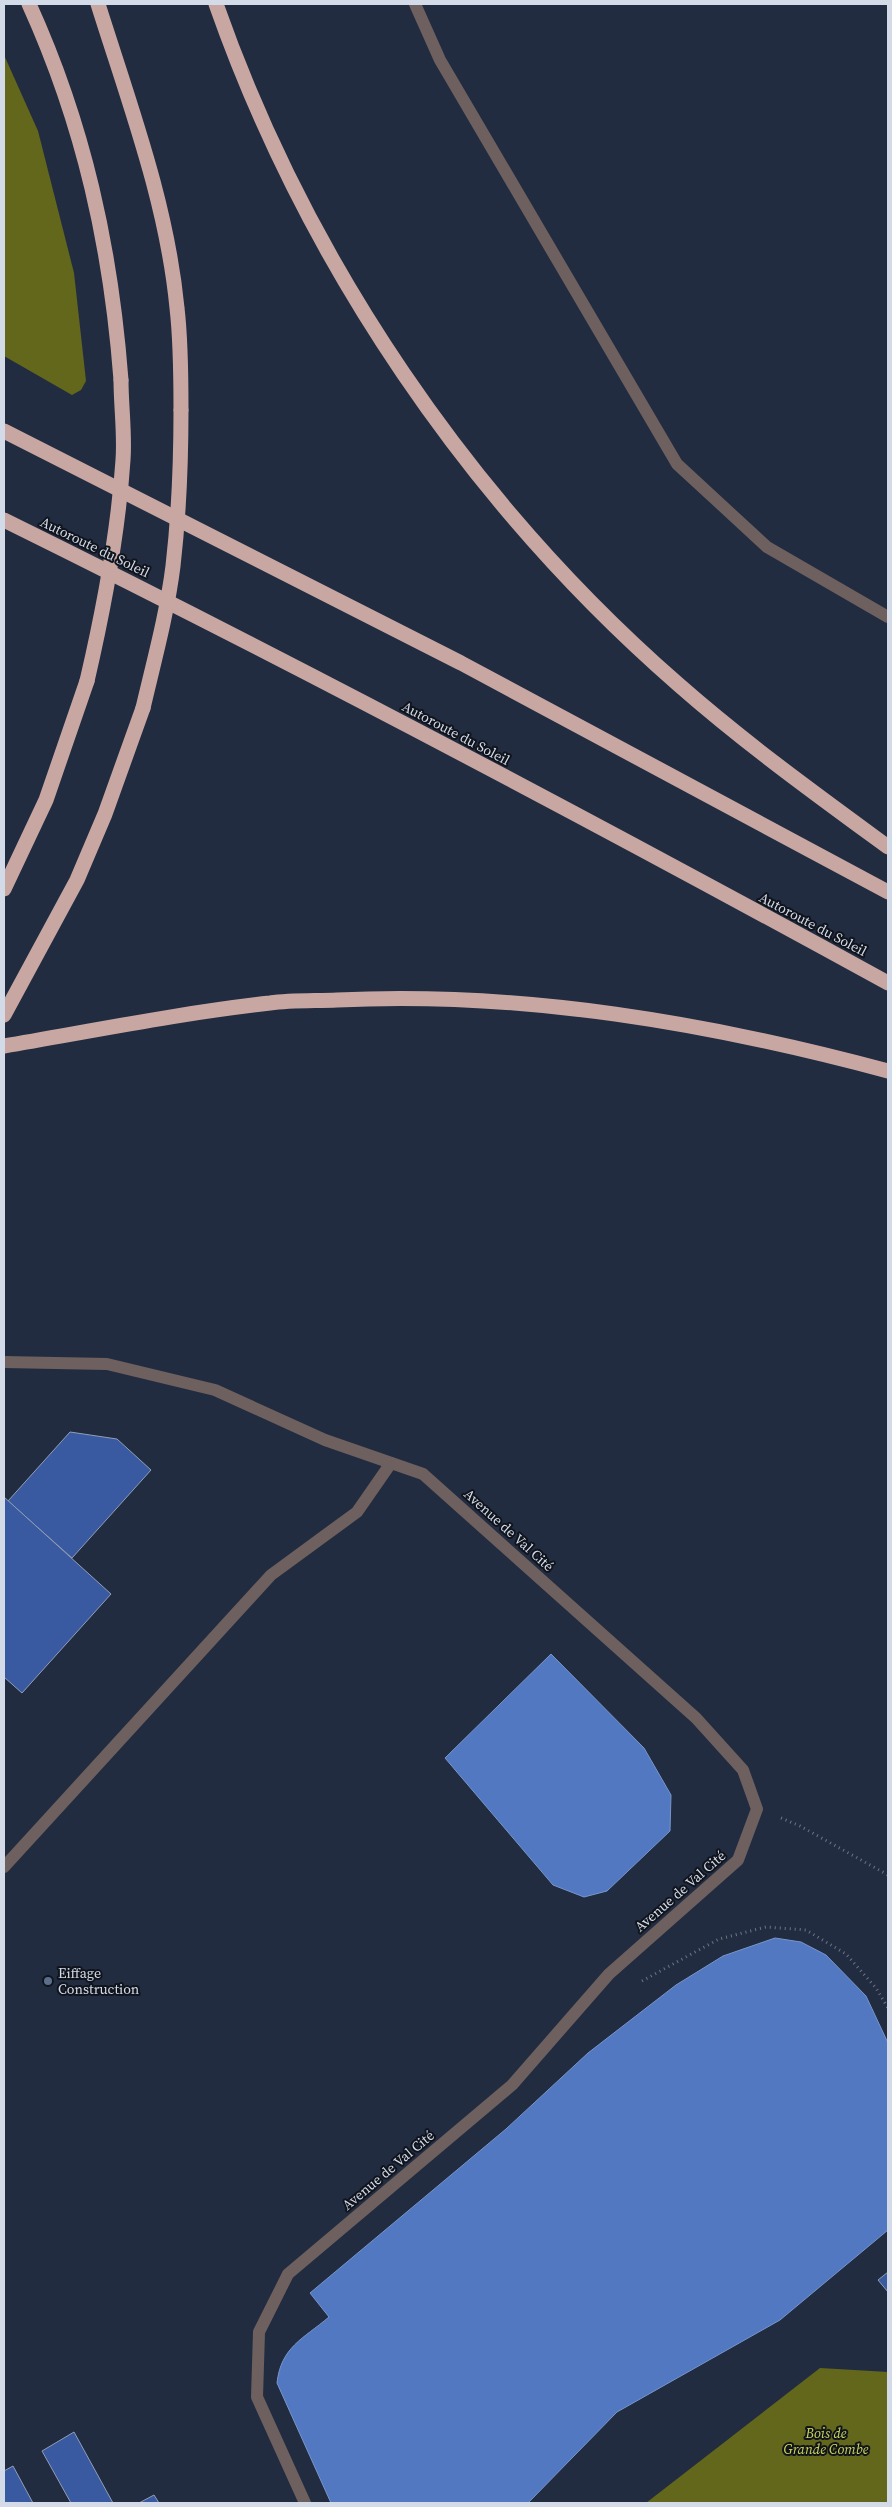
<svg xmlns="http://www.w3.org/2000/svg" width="892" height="2507" font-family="'Source Serif 4',serif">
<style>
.forest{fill:#63671c}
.water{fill:#5178c0;stroke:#7896cc}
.building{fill:#3959a0;stroke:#919eb7}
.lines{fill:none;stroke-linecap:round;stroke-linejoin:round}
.path{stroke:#6d7687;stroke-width:3;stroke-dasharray:1 4;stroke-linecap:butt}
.service{stroke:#6e605e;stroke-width:12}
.minor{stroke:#6e605e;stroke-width:12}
.motorway{stroke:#c8a7a2;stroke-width:15}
.motorway-bridge{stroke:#c8a7a2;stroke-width:15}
.service-dot{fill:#5c6f8a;stroke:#10141d;stroke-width:2}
.labels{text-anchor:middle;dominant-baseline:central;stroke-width:4;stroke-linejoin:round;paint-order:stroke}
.street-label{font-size:14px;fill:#d4dbe8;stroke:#10141d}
.poi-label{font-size:14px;fill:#d4dbe8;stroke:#10141d;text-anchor:start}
.park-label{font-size:14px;font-style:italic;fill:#ced556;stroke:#10141d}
</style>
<rect width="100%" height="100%" fill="#222c40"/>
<g class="forest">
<polygon points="4,55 38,131 74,273 86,381 81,390 72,395 4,356"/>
<polygon points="820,2368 888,2372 888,2503 646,2503"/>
</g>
<g class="water">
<polygon points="551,1654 644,1748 671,1795 670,1831 607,1891 584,1897 553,1885 445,1758"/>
<path d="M 775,1938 L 801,1942 L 826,1955 L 866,1996 L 888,2043 L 888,2230 L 780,2320 L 617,2412 L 528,2503 L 331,2503 L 277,2383 C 281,2347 303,2339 329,2317 L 310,2293 L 506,2129 L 588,2053 L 676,1985 L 723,1956 Z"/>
</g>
<g class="building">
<polygon points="70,1432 117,1439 151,1470 72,1558 8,1501"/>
<polygon points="4,1497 111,1594 22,1693 4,1677"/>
<polygon points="888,2272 888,2292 878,2280"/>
<polygon points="74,2432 113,2503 71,2503 42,2451"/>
<polygon points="13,2466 33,2503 4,2503 4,2471"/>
<polygon points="154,2495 159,2503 139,2503"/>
</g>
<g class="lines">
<g class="path">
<polyline points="781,1818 800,1826 888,1875"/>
<polyline points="642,1981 719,1939 766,1927 806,1930 846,1954 876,1988 888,2008"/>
</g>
<g class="service">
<polyline points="415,4 440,60 677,464 767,547 888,617"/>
<polyline points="4,1867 271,1575 357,1512 391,1463"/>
</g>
<polyline class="minor" points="4,1362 107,1364 215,1390 325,1440 423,1474 696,1718 743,1770 757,1809 738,1860 609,1974 512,2085 288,2274 259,2332 257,2397 305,2503"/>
<g class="motorway">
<path d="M 29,4 C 84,125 111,248 121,380"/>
<path d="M 98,4 C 129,103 167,203 177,308 C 181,342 181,376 181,410"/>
<path d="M 216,4 C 307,263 471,504 679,685 C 745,743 817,795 888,847"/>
<polyline points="4,431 461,663 888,892"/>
<path d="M 4,520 C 302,667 596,823 888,983"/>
<polyline points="4,889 46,800 87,681"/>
<polyline points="4,1015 77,880 105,814 143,708"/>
<path d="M 4,1046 C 92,1031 181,1013 270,1003 C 292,1000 315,1001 337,1000 C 524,991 709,1023 888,1071"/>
</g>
<g class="motorway-bridge">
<path d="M 87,681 C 104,608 118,535 123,460 C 125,434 121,406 121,380"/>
<path d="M 143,708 C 154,661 167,614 173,566 C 179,514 181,462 181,410"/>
</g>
</g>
<circle class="service-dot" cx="48" cy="1981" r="5"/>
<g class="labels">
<g class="street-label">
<text transform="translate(95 547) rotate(26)">Autoroute du Soleil</text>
<text transform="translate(456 733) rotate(28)">Autoroute du Soleil</text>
<text transform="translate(813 924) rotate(28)">Autoroute du Soleil</text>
<text transform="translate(509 1530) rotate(42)">Avenue de Val Cité</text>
<text transform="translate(680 1891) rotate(-41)">Avenue de Val Cité</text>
<text transform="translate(388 2170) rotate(-40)">Avenue de Val Cité</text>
</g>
<g class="poi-label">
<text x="58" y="1973">Eiffage<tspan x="58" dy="16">Construction</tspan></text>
</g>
<g class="park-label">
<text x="826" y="2433">Bois de<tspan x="826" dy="16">Grande Combe</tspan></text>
</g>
</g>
<rect width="892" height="2507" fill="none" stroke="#d4dbe8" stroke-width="10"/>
</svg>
